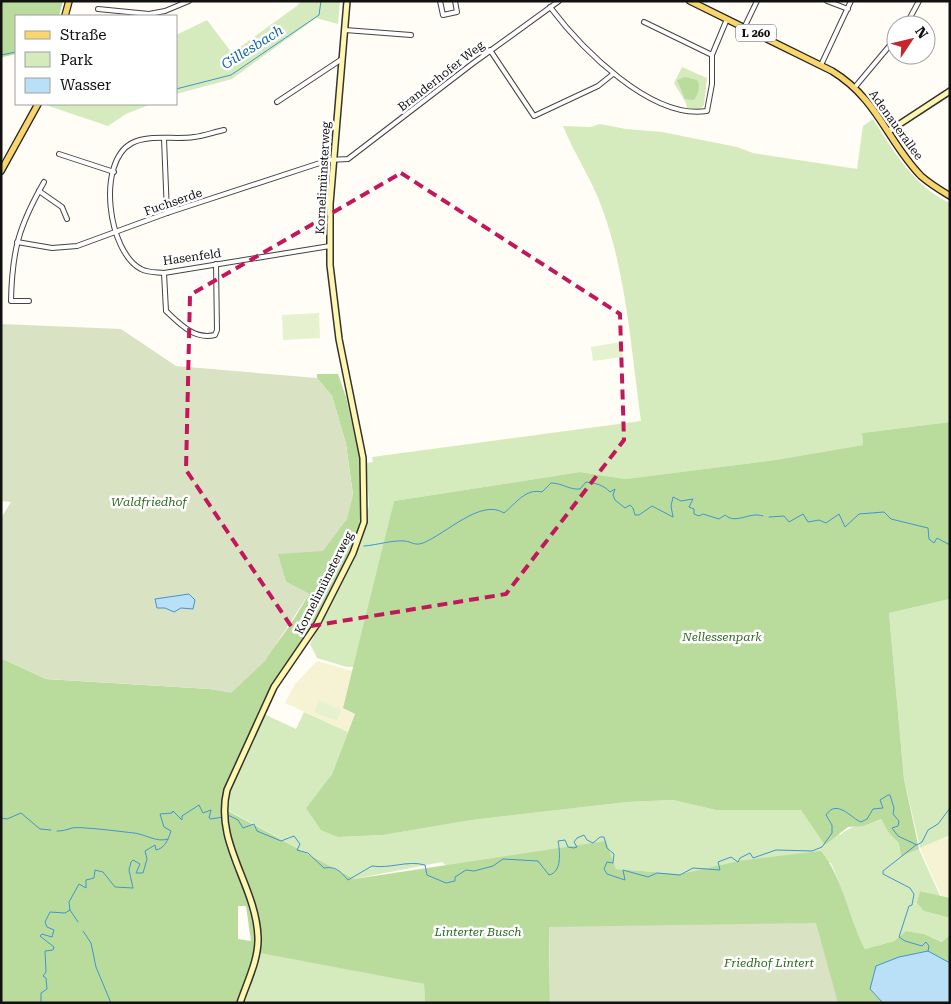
<svg xmlns="http://www.w3.org/2000/svg" width="951" height="1004" font-family="'Roboto Serif',serif">
<style>
.farmland{fill:#f6f3d4}
.green{fill:#d5ebbd}
.forest{fill:#b9dc9c;fill-rule:evenodd}
.cemetery{fill:#d9e3c4}
.pitch{fill:#e6f2cf}
.water{fill:#b9e0f7;stroke:#3f96cf}
.lines{fill:none;stroke-linecap:round;stroke-linejoin:round}
.stream{stroke:#3f96cf;stroke-width:1}
.street-casing{stroke:#444;stroke-width:6}
.secondary-casing{stroke:#333;stroke-width:8}
.primary-casing{stroke:#222;stroke-width:8}
.street{stroke:#fff;stroke-width:4}
.secondary{stroke:#fff6b0;stroke-width:5}
.primary{stroke:#f9d66b;stroke-width:5.5}
.marked{fill:none;stroke:#c2185b;stroke-width:4;stroke-dasharray:10 6;stroke-linejoin:round}
.labels{text-anchor:middle;dominant-baseline:central;stroke-width:5;stroke-linejoin:round;paint-order:stroke}
.shield{fill:#fff;stroke:#585858;stroke-width:1}
.shield-label{font-size:11px;font-weight:bold;fill:#111}
.street-label{font-size:12px;fill:#111;stroke:#fff}
.park-label{font-size:12px;font-style:italic;fill:#2f6b1f;stroke:#fff}
.water-label{font-size:14px;font-style:italic;fill:#1768a6;stroke:#fff}
</style>
<rect width="100%" height="100%" fill="#fffdf5"/>
<g class="farmland">
<polygon points="317,661 353,671 343,708 355,714 348,732 285,703 295,684"/>
<polygon points="950,835 950,898 941,896 920,848"/>
</g>
<g class="green">
<polygon points="300,1 340,1 338,24 316,18 232,79 176,94 176,35 207,20 232,53 298,5"/>
<polygon points="682,67 707,78 704,105 700,109 687,109 686,103 674,83"/>
<polygon points="43,104 151,104 126,114 108,126"/>
<path d="M 873,119 C 893,150 914,187 950,203 L 950,422 L 862,433 L 863,445 L 775,460 L 625,479 L 580,472 L 394,501 L 355,667 L 347,667 L 317,658 L 310,644 L 361,544 L 369,505 L 366,463 L 373,462 L 372,457 L 641,421 C 631,350 627,276 602,208 C 592,179 574,154 563,126 L 590,127 L 600,124 L 626,129 L 662,132 L 737,147 L 753,153 L 857,169 L 863,126 Z"/>
<polygon points="950,599 950,835 920,848 904,779 889,613"/>
<path d="M 304,712 L 348,732 L 332,774 L 306,808 L 338,837 L 383,835 L 472,820 L 627,802 L 673,800 L 716,810 L 801,810 L 840,835 C 850,825 867,824 881,819 L 888,832 L 900,843 L 901,855 L 919,849 L 940,896 L 921,891 L 924,911 L 950,918 L 950,935 L 943,942 L 924,934 L 906,931 L 894,941 L 865,949 C 850,922 844,891 831,863 L 738,861 L 680,874 L 616,869 L 606,842 L 454,872 L 442,862 L 354,879 L 226,809 L 232,784 L 264,714 L 296,729 Z"/>
<polygon points="259,952 424,984 425,1003 243,1003"/>
</g>
<g class="forest">
<polygon points="1,1 63,1 59,16 16,16 16,54 3,57 1,60"/>
<path d="M 685,77 L 697,80 C 701,86 698,94 694,100 L 685,99 L 677,80 Z"/>
<path d="M 317,374 L 338,374 L 346,397 L 361,464 L 363,502 L 357,537 L 317,620 L 271,688 L 227,782 L 221,807 L 354,879 L 606,841 L 616,869 L 680,874 L 738,861 L 821,851 C 844,880 848,917 865,949 L 894,941 L 906,931 L 924,934 L 942,942 L 950,935 L 950,963 L 943,959 L 870,989 L 883,1003 L 838,1003 L 549,927 L 550,1003 L 425,1003 L 424,984 L 255,952 L 238,1003 L 1,1003 L 1,658 L 46,679 L 210,689 L 230,692 C 264,665 287,632 309,594 L 286,582 L 277,554 L 353,495 L 346,444 L 332,396 L 317,378 ZM 238,906 L 246,906 L 251,941 L 238,939 Z"/>
<polygon points="950,422 950,599 889,613 904,779 919,849 901,856 899,843 888,832 881,819 863,826 848,827 825,845 801,810 716,810 673,800 627,802 472,820 383,835 338,837 321,830 306,808 332,774 355,714 343,708 394,501 580,472 625,479 775,460 863,445 862,433"/>
<polygon points="920,891 950,898 950,918 924,911 917,903"/>
</g>
<g class="cemetery">
<polygon points="1,324 121,329 176,366 317,378 332,396 346,444 353,495 347,519 323,551 278,554 286,582 309,594 265,661 231,693 210,689 46,679 1,658 1,518 11,502 1,501"/>
<polygon points="816,923 838,1003 550,1003 549,927"/>
</g>
<g class="pitch">
<polygon points="319,313 320,338 283,340 282,315"/>
<polygon points="621,342 623,357 593,361 591,347"/>
<polygon points="319,700 341,710 337,721 314,712"/>
</g>
<g class="water">
<polygon points="189,594 195,600 193,609 181,608 174,612 165,608 157,608 155,599"/>
<polygon points="928,951 950,963 950,1003 883,1003 870,989 876,966 899,957"/>
</g>
<g class="lines">
<g class="stream">
<polyline points="1,55 16,52"/>
<polyline points="176,89 231,75 319,15 321,1"/>
<polyline points="769,517 784,516 789,522 803,514 808,522 819,520 826,523 839,514 845,527 859,514 884,512 891,519 928,528 929,539 934,543 937,538 950,545"/>
<path d="M 364,546 C 378,545 391,540 405,541 C 412,542 415,546 423,543 C 446,534 481,498 504,513 C 516,503 526,488 542,492 L 551,483 C 562,483 569,490 580,489 L 586,482 C 595,483 604,485 610,492 L 615,489 L 613,495 L 615,500 L 625,508 L 630,505 L 633,508 L 635,515 L 639,515 L 652,506 L 673,517 L 671,506 L 673,497 L 681,501 L 693,499 L 689,507 L 694,509 L 694,514 L 699,516 L 703,514 L 719,519 L 725,515 C 736,525 750,511 763,516"/>
<path d="M 227,816 L 230,816 L 238,820 L 243,828 L 254,824 L 257,831 L 281,841 L 294,836 L 300,844 L 297,850 L 308,853 L 324,868 C 336,866 340,871 348,880 L 372,866 C 390,869 407,860 425,865 L 427,875 L 446,883 L 455,881 L 455,877 L 466,870 L 474,871 L 493,866 L 503,859 L 538,861 L 549,875 C 562,872 560,852 558,841 L 565,840 L 568,847 L 574,848 L 577,847 L 574,842 L 577,838 L 584,835 L 587,840 L 593,843 L 600,837 L 604,837 L 607,848 L 614,854 L 613,863 L 607,862 L 604,869 L 607,874 L 625,880 L 623,870 L 648,877 L 657,873 L 680,875 L 693,868 L 720,870 L 718,862 L 731,857 L 738,862 L 740,858 L 750,853 L 753,858 L 776,850 L 812,851 L 822,847 L 832,833 L 832,825 L 826,815 C 837,798 852,819 861,822 L 867,819 L 873,809 L 883,808 L 880,800 L 888,795 L 890,795 L 894,808 L 893,814 L 899,821 L 898,826 L 892,828 L 898,836 L 917,845 L 922,842 L 928,830 L 938,824 L 950,808"/>
<polyline points="1,818 7,819 21,813 40,829 51,830"/>
<path d="M 57,831 C 63,831 66,830 72,828 C 79,826 124,832 134,833 C 145,834 157,843 168,839"/>
<polyline points="916,845 883,871 883,874 910,888 914,894 912,905 909,906 899,937 905,941 922,946 926,942 929,946 928,951"/>
<polyline points="70,910 78,922"/>
<polyline points="83,931 91,943 96,967 111,1003"/>
<path d="M 41,1003 L 41,993 L 47,989 L 46,978 L 43,976 L 46,972 L 45,951 L 53,950 L 54,947 L 40,936 L 42,934 L 52,937 L 54,930 L 47,927 L 45,922 L 50,912 L 65,913 L 70,910 L 69,902 L 79,884 L 86,888 L 86,880 L 94,878 L 95,870 L 103,872 L 115,887 L 133,888 L 129,870 L 131,862 L 133,860 L 140,864 L 136,873 L 143,873 L 147,859 L 145,851 L 155,845 L 156,850 C 165,848 168,840 171,831 L 164,827 L 160,814 L 172,813 L 173,811 L 182,820 L 182,816 L 199,805 L 203,813 L 211,810 L 209,818 L 211,819 L 223,817"/>
</g>
<g class="street-casing">
<g id="street">
<polyline points="440,1 443,15 457,12 455,1"/>
<polyline points="827,1 848,9"/>
<path d="M 550,7 C 581,48 651,120 707,111 L 712,84 L 712,55 L 727,19"/>
<polyline points="98,9 149,14 165,11 189,1"/>
<polyline points="644,22 712,55"/>
<polyline points="906,25 919,1"/>
<polyline points="744,28 757,1"/>
<polyline points="345,30 411,35"/>
<polyline points="490,50 534,116 598,86 613,74"/>
<polyline points="821,65 851,1"/>
<polyline points="855,87 896,38"/>
<polyline points="277,102 342,59"/>
<path d="M 224,130 C 214,132 204,136 194,137 C 175,140 149,134 132,143 C 96,162 108,252 141,269 C 148,273 157,272 164,273 L 330,246"/>
<polyline points="164,139 167,213"/>
<polyline points="59,154 114,172"/>
<polyline points="39,191 62,207 67,219"/>
<polyline points="17,242 52,248 77,246 167,213 329,160 348,159 472,64 559,1"/>
<path d="M 164,273 L 166,311 C 180,324 194,340 215,335 L 217,330 L 216,264"/>
<path d="M 29,301 L 11,301 C 12,250 19,226 44,182"/>
</g>
</g>
<g class="secondary-casing">
<g id="secondary">
<polyline points="889,131 950,91"/>
<path d="M 240,1003 C 247,982 259,959 258,937 C 256,885 214,843 227,790 L 274,687 L 317,624 L 353,553 L 364,522 L 363,458 L 339,339 L 330,265 L 330,204 L 347,1"/>
</g>
</g>
<g class="primary-casing">
<g id="primary">
<path d="M 690,1 L 832,71 C 878,99 887,141 921,176 C 930,184 940,190 950,196"/>
<polyline points="65,16 69,1"/>
<polyline points="1,171 38,104"/>
</g>
</g>
<use href="#street" class="street"/>
<use href="#secondary" class="secondary"/>
<use href="#primary" class="primary"/>
</g>
<path class="marked" d="M 401,173 L 620,314 L 624,440 L 506,594 L 293,629 L 186,470 L 190,295 Z"/>
<g class="labels">
<rect class="shield" x="736" y="24.5" width="40" height="17" rx="4"/>
<g class="shield-label">
<text x="756" y="33">L 260</text>
</g>
<g class="street-label">
<text transform="translate(441 76) rotate(-38)">Branderhofer Weg</text>
<text transform="translate(896 125) rotate(54)">Adenauerallee</text>
<text transform="translate(323 178) rotate(-87)">Kornelimünsterweg</text>
<text transform="translate(173 202) rotate(-19)">Fuchserde</text>
<text transform="translate(192 257) rotate(-8)">Hasenfeld</text>
<text transform="translate(324 583) rotate(-63)">Kornelimünsterweg</text>
</g>
<g class="park-label">
<text x="149" y="502">Waldfriedhof</text>
<text x="722" y="637">Nellessenpark</text>
<text x="478" y="932">Linterter Busch</text>
<text x="769" y="963">Friedhof Lintert</text>
</g>
<g class="water-label">
<text transform="translate(252 47) rotate(-32)">Gillesbach</text>
</g>
</g>
<rect width="951" height="1004" fill="none" stroke="#111111" stroke-width="5"/>
<rect x="15" y="15" width="162" height="90" fill="#ffffff" stroke="#a0a0a0"/>
<rect x="25" y="31" width="25" height="8" fill="#f9d66b" stroke="#a0a0a0"/>
<text x="60" y="40" font-size="15" fill="#111111">Straße</text>
<rect x="25" y="52" width="25" height="15" fill="#d5ebbd" stroke="#a0a0a0"/>
<text x="60" y="65" font-size="15" fill="#111111">Park</text>
<rect x="25" y="78" width="25" height="15" fill="#b9e0f7" stroke="#a0a0a0"/>
<text x="60" y="90" font-size="15" fill="#111111">Wasser</text>
<g transform="translate(911 40) rotate(55)"><circle r="24" fill="#ffffff" stroke="#a0a0a0"/>
<path d="M0-4L9 19L0 12L-9 19Z" fill="#c4262e"/>
<text y="-8" font-size="14" font-weight="bold" text-anchor="middle" fill="#111111">N</text>
</g>
</svg>
